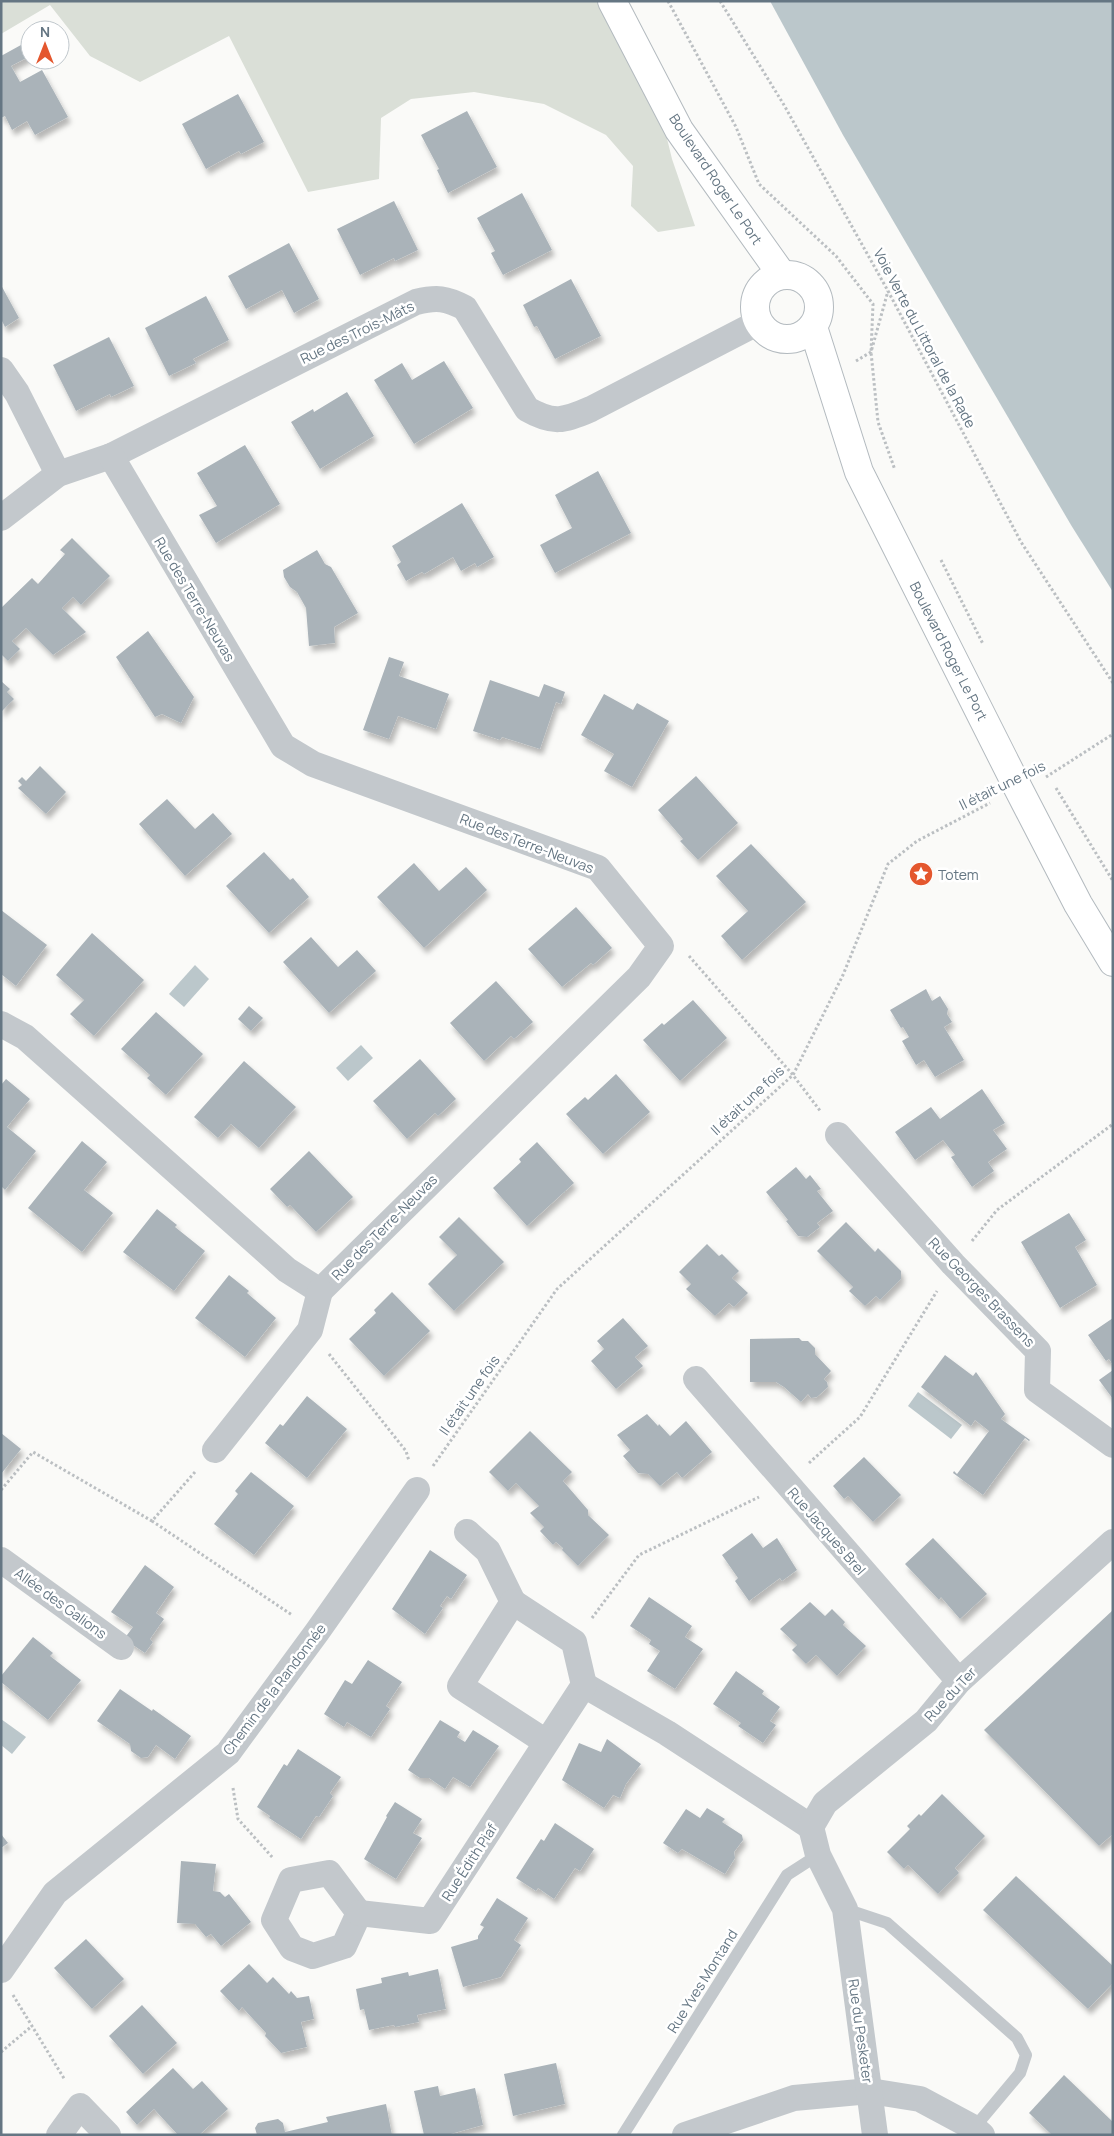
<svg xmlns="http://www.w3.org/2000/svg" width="1114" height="2136" font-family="Manrope,sans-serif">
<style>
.green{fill:#dadfd7}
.water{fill:#bbc7cb}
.building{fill:#aab3b9;filter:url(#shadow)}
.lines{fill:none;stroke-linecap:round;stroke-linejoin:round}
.secondary-casing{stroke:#b3babf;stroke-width:30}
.path{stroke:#bbbfc2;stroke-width:3;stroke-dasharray:2.5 2.5;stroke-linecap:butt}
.lane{stroke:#c3c8cc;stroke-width:12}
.street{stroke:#c3c8cc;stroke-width:26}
.secondary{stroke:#fff;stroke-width:28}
.labels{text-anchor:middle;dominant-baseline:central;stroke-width:5;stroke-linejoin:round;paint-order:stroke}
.street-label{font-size:14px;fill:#657683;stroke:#fff}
.poi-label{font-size:14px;fill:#657683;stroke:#fff;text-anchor:start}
</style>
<defs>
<filter id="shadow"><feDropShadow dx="3" dy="5.5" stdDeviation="2.5" flood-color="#0004"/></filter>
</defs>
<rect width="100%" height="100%" fill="#fafaf8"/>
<polygon class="green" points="1,1 599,1 655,89 672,159 695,226 658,232 631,206 633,166 606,135 544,104 474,92 411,99 381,118 379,179 308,192 229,36 140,82 90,56 50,5 1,34"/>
<g class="water">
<polygon points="770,1 1113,1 1113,592 1071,525 843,135"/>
<polygon points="195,965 209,979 184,1007 169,994"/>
<polygon points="361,1045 373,1058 348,1081 336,1068"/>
<polygon points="918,1392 962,1425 951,1439 908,1406"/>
<polygon points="1,1719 26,1737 12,1754 1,1745"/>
</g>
<g class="building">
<polygon points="30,40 30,56 11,66 20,82 42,70 68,117 35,135 27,121 12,130 5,116 1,118 1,56"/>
<polygon points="238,94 264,142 241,154 239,151 206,169 182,124"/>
<polygon points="467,111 497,167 448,193 437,170 439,169 421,135"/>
<polygon points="522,193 552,250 503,275 491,253 495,251 477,218"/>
<polygon points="394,201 418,250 395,261 394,258 360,275 337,229"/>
<polygon points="289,243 319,299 294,313 282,290 246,309 228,276"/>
<polygon points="571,279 601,336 555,359 537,326 534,327 523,305"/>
<polygon points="1,285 19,318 5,327 1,319"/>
<polygon points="206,296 229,340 193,359 196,363 169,376 145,328"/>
<polygon points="109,337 134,386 111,397 110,394 76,411 53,365"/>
<polygon points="444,361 473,408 414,444 374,380 402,363 412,380"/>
<polygon points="347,392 374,436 320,469 291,422 313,409 314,412"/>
<polygon points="245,445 280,504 216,543 199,515 217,506 197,473"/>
<polygon points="598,471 631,533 555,573 540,545 572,528 555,495"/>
<polygon points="462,503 494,557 477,567 475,563 461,571 453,557 424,574 422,572 406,581 397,565 401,562 392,546"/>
<polygon points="72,538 110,576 81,605 73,597 62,608 86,632 53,655 26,628 12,641 20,649 8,661 1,654 1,608 32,578 38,584 65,554 60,550"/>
<polygon points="317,550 325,564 331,567 358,613 334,627 335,643 309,646 306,608 297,592 290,587 284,577 283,570"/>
<polygon points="148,631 194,697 181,723 162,714 155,717 116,657"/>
<polygon points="389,657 404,662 399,676 449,694 436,729 398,716 389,739 363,730"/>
<polygon points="490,680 539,697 544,684 565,692 561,704 556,702 540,749 502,737 500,740 473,731"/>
<polygon points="1,681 10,689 7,692 14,699 1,712"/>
<polygon points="604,694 633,710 637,703 669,721 632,787 604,771 614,754 581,735"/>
<polygon points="40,766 66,792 46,814 18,788 22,785 18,781 22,777 26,781"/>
<polygon points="696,776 738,823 698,860 680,841 683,839 658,810"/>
<polygon points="167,799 195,829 213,813 232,834 185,876 139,824"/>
<polygon points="751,844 806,902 742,960 721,936 748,911 716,876"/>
<polygon points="264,852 290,880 293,878 309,897 269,933 226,886"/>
<polygon points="414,863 439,891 466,867 487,890 424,948 377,897"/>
<polygon points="576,907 612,948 593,965 591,963 562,987 528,949"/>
<polygon points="1,910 47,945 16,986 1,974"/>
<polygon points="92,933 144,980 94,1036 70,1014 84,1000 56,975"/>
<polygon points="311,937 338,967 357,950 376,971 329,1013 283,962"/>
<polygon points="496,981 533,1022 514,1039 511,1036 484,1061 450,1023"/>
<polygon points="926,989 932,1001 940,996 948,1009 947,1014 952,1022 944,1027 964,1060 935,1077 924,1060 916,1065 902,1041 909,1037 903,1027 901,1028 890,1010"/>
<polygon points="693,1000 727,1038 680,1081 643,1040 662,1023 664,1025"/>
<polygon points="249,1006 263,1018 251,1031 238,1019"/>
<polygon points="156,1012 203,1054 166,1095 147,1078 150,1075 121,1049"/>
<polygon points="420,1059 456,1099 438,1116 435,1113 407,1139 373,1101"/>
<polygon points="244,1061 296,1107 259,1148 231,1124 218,1138 194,1117"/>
<polygon points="616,1074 650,1112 603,1154 566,1114 585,1097 588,1100"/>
<polygon points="6,1079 30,1099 7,1127 36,1151 5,1190 1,1186 1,1085"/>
<polygon points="982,1089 1005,1123 993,1130 1007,1149 988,1162 994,1171 972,1187 951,1157 955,1155 943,1140 915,1160 895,1132 931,1107 940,1119"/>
<polygon points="82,1141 107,1162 84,1190 113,1213 82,1252 28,1208"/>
<polygon points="537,1142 574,1183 527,1226 493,1188 521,1162 519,1159"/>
<polygon points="309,1151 353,1197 316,1232 290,1205 287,1207 270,1189"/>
<polygon points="796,1167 806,1179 810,1175 821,1189 817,1191 833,1211 817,1223 820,1227 807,1237 798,1236 786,1221 788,1220 766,1192"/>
<polygon points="157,1209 177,1225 175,1227 205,1251 174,1291 123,1252"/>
<polygon points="1069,1213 1086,1240 1075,1247 1097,1285 1060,1308 1021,1242"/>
<polygon points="459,1217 504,1262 454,1311 428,1284 457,1255 439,1237"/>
<polygon points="846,1222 875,1252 878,1248 901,1271 901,1279 880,1300 876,1296 865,1306 849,1291 853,1287 817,1251"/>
<polygon points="707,1244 719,1256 722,1254 739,1271 732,1278 748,1293 734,1307 729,1303 715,1316 686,1289 691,1284 679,1272"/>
<polygon points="229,1275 249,1291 247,1293 276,1318 245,1357 195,1318"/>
<polygon points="392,1292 430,1331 384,1376 349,1339 376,1313 374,1310"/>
<polygon points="623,1318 648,1346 635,1357 643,1366 616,1389 591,1361 604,1349 597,1341"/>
<polygon points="1113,1318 1113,1365 1109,1359 1106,1361 1088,1335"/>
<polygon points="799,1338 802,1341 808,1341 815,1348 815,1354 831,1371 824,1379 827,1382 828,1387 817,1397 811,1398 808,1394 801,1402 784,1387 776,1382 750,1382 750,1339"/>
<polygon points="945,1355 973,1376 976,1372 1005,1414 1001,1419 1030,1440 1029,1441 1025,1438 983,1495 953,1473 954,1471 957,1474 989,1431 975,1420 971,1426 921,1387"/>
<polygon points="1113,1370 1113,1399 1099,1380"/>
<polygon points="307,1396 347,1429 307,1478 265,1443 280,1424 283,1426"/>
<polygon points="647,1414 658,1426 659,1424 670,1436 686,1421 712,1452 682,1478 677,1472 660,1486 648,1474 638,1473 623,1456 630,1450 617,1435"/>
<polygon points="530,1431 572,1472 563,1481 588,1510 588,1515 609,1535 578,1566 562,1550 563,1548 556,1542 553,1545 540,1531 544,1527 530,1513 539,1506 516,1483 508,1491 489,1472"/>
<polygon points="1,1433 21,1449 1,1474"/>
<polygon points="864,1457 901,1495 873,1522 848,1496 844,1499 833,1486"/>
<polygon points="251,1472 294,1506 254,1555 214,1524 238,1494 235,1491"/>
<polygon points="752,1533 763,1548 777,1538 797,1570 782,1581 780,1578 749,1601 735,1581 738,1578 722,1555"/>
<polygon points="933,1538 987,1594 960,1619 941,1597 939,1600 905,1564"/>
<polygon points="430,1550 467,1575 451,1599 447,1596 440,1606 443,1608 425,1634 392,1609"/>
<polygon points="145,1565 174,1587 156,1613 164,1619 150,1639 153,1642 145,1653 124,1639 133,1627 111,1612"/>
<polygon points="649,1597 692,1626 685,1637 703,1649 675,1689 647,1671 660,1651 649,1644 651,1640 630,1626"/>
<polygon points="810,1602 825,1616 832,1609 845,1622 843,1625 866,1646 837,1676 816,1655 806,1664 792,1650 797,1645 780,1629"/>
<polygon points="1113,1610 1113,1834 1099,1846 984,1730"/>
<polygon points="33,1637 53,1653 50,1656 81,1680 48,1720 1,1682 1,1676"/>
<polygon points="368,1660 402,1682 386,1706 390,1709 371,1737 347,1722 344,1727 324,1714 345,1680 352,1684"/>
<polygon points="736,1671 764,1691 762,1694 780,1707 770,1721 776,1725 763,1743 738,1726 741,1723 713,1704"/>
<polygon points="120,1689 152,1711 153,1709 191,1736 175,1759 156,1745 148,1757 141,1758 131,1751 130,1744 97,1721"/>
<polygon points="440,1720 460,1732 457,1737 465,1742 473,1730 499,1746 470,1787 453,1777 445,1789 429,1778 420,1778 408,1770"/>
<polygon points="607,1739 641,1764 626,1784 620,1798 613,1795 604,1808 562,1780 579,1743 601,1752"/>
<polygon points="298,1749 341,1777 330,1793 333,1796 319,1817 316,1816 301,1839 269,1818 270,1816 257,1807 284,1764 287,1766"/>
<polygon points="942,1794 985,1836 955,1868 959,1873 938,1894 908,1865 904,1869 887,1852 910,1829 907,1826 919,1814 921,1816"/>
<polygon points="395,1802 422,1819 413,1833 422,1838 396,1879 364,1859 387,1817 386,1816"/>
<polygon points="707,1808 725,1819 722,1822 742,1835 743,1840 734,1852 735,1858 725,1874 682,1849 678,1853 663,1843 686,1809 700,1818"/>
<polygon points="555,1823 594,1849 580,1871 575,1868 554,1899 538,1888 536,1891 516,1878 541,1839 544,1841"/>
<polygon points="1,1834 8,1843 1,1848"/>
<polygon points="181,1861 216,1864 213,1891 220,1892 225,1897 229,1894 251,1922 221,1946 211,1934 206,1937 195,1924 177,1923"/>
<polygon points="1016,1876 1113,1966 1113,1983 1088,2009 983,1910"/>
<polygon points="497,1898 528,1918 514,1940 521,1945 501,1977 463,1987 451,1947 478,1939 478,1936 484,1927 480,1925"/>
<polygon points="86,1939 124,1979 92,2009 54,1968"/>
<polygon points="249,1964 267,1983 273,1977 289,1994 291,1991 297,1998 309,1996 314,2019 301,2022 307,2047 281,2053 265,2036 266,2033 242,2007 239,2011 220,1991"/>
<polygon points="438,1969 446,2009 417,2015 419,2022 395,2027 394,2025 369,2030 364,2009 360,2010 356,1989 382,1983 381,1978 408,1972 409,1976"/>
<polygon points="142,2005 177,2043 143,2074 109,2036"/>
<polygon points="556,2063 565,2104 513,2116 504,2074"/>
<polygon points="173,2068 193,2089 202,2081 228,2109 199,2135 178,2135 154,2109 137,2125 126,2112"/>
<polygon points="1064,2075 1113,2122 1113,2135 1052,2135 1029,2113"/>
<polygon points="438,2086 440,2096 475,2088 483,2125 447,2135 424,2135 414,2091"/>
<polygon points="386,2104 392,2135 257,2135 255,2128 258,2123 278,2119 283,2123 285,2132 328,2122 326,2117"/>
</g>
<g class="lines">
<g class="secondary-casing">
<g id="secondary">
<polyline points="612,1 679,130 782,275"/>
<circle cx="787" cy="307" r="32"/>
<polyline points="813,327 859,472 1018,788 1078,904 1113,962"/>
</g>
</g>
<g class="path">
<polyline points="668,1 736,127 759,184 836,256 873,304 871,352 878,422 895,470"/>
<polyline points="720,1 784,105 888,291 1021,542 1113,683"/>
<polyline points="856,361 871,352 888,291"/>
<polyline points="941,560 983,644"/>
<polyline points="1046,777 1113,734"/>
<polyline points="1056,788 1113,881"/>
<polyline points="689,956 793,1075 821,1112"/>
<polyline points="972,1241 997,1210 1113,1124"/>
<polyline points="329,1354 406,1451 409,1461"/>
<polyline points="809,1463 860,1417 937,1291"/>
<polyline points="433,1466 557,1289 793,1075 843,975 888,864 917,841 990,803"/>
<polyline points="195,1472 152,1521 292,1615"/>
<polyline points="1,1490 33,1452 152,1521"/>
<polyline points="592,1618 639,1555 759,1497"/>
<polyline points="233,1788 238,1819 273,1858"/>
<polyline points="13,1995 65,2080"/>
<polyline points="1,2052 32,2026"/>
</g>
<g class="lane">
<polyline points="845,1909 887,1923 1017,2038 1026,2055 1020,2073 974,2128"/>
<polyline points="623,2135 787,1875 818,1855"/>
</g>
<g class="street">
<polyline points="1,370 17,393 58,474"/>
<path d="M 1,518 L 58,474 L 111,456 L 416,302 C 437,297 446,298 465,308 L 527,409 C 553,424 564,421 591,409 L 759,322"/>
<polyline points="1,1024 25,1037 287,1270 320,1291 639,977 661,946 598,868 313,764 283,746 111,456"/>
<polyline points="838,1135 953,1264 1038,1351 1037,1390 1113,1445"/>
<polyline points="696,1379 959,1681"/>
<polyline points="215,1450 310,1330 320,1291"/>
<polyline points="467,1532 488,1551 513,1602"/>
<polyline points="1,1560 121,1647"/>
<polyline points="584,1685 667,1733 811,1827"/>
<polygon points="329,1873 359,1913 344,1946 313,1956 292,1948 274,1920 291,1880"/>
<polyline points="359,1913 430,1921 584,1685 574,1642 513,1602 460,1686 546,1742"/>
<polyline points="1,1970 55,1893 228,1753 317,1632 417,1490"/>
<polyline points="59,2135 80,2106 108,2135"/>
<polyline points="685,2135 794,2098 870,2091 920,2099 974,2128 982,2135"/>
<polyline points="875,2135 845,1909 818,1855 811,1827 825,1803 926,1721 959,1681 1113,1542"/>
</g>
<use href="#secondary" class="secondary"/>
</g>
<defs>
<g id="sight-disc" transform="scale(1.25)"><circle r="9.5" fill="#e4572e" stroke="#fff"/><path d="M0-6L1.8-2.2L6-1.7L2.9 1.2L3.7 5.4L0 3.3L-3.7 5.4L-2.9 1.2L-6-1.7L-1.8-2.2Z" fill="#fff"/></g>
</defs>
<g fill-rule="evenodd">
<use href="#sight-disc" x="921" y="874"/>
</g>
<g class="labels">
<g class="street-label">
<text transform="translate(716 179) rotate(56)">Boulevard Roger Le Port</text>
<text transform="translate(357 332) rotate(-26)">Rue des Trois-Mâts</text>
<text transform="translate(925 338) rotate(62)">Voie Verte du Littoral de la Rade</text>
<text transform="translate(195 599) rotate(59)">Rue des Terre-Neuvas</text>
<text transform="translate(949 651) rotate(63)">Boulevard Roger Le Port</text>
<text transform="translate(1002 785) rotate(-26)">Il était une fois</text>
<text transform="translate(527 843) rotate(21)">Rue des Terre-Neuvas</text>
<text transform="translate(747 1100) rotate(-43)">Il était une fois</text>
<text transform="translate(384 1227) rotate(-45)">Rue des Terre-Neuvas</text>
<text transform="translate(982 1292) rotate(46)">Rue Georges Brassens</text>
<text transform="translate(469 1395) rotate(-55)">Il était une fois</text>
<text transform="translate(827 1531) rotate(49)">Rue Jacques Brel</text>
<text transform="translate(61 1603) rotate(36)">Allée des Galions</text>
<text transform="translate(274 1689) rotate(-53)">Chemin de la Randonnée</text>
<text transform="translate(950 1694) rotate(-47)">Rue du Ter</text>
<text transform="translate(469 1862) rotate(-57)">Rue Édith Piaf</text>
<text transform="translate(702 1981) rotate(-58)">Rue Yves Montand</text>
<text transform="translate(861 2031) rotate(82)">Rue du Pesketer</text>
</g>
<g class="poi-label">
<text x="938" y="874">Totem</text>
</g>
</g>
<rect width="1114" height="2136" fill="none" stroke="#657683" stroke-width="5"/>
<g transform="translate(45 45)"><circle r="24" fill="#ffffff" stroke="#c1c8cd"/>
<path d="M0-4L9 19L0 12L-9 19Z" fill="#e4572e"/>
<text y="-8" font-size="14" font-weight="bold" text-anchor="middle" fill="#657683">N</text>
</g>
</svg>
